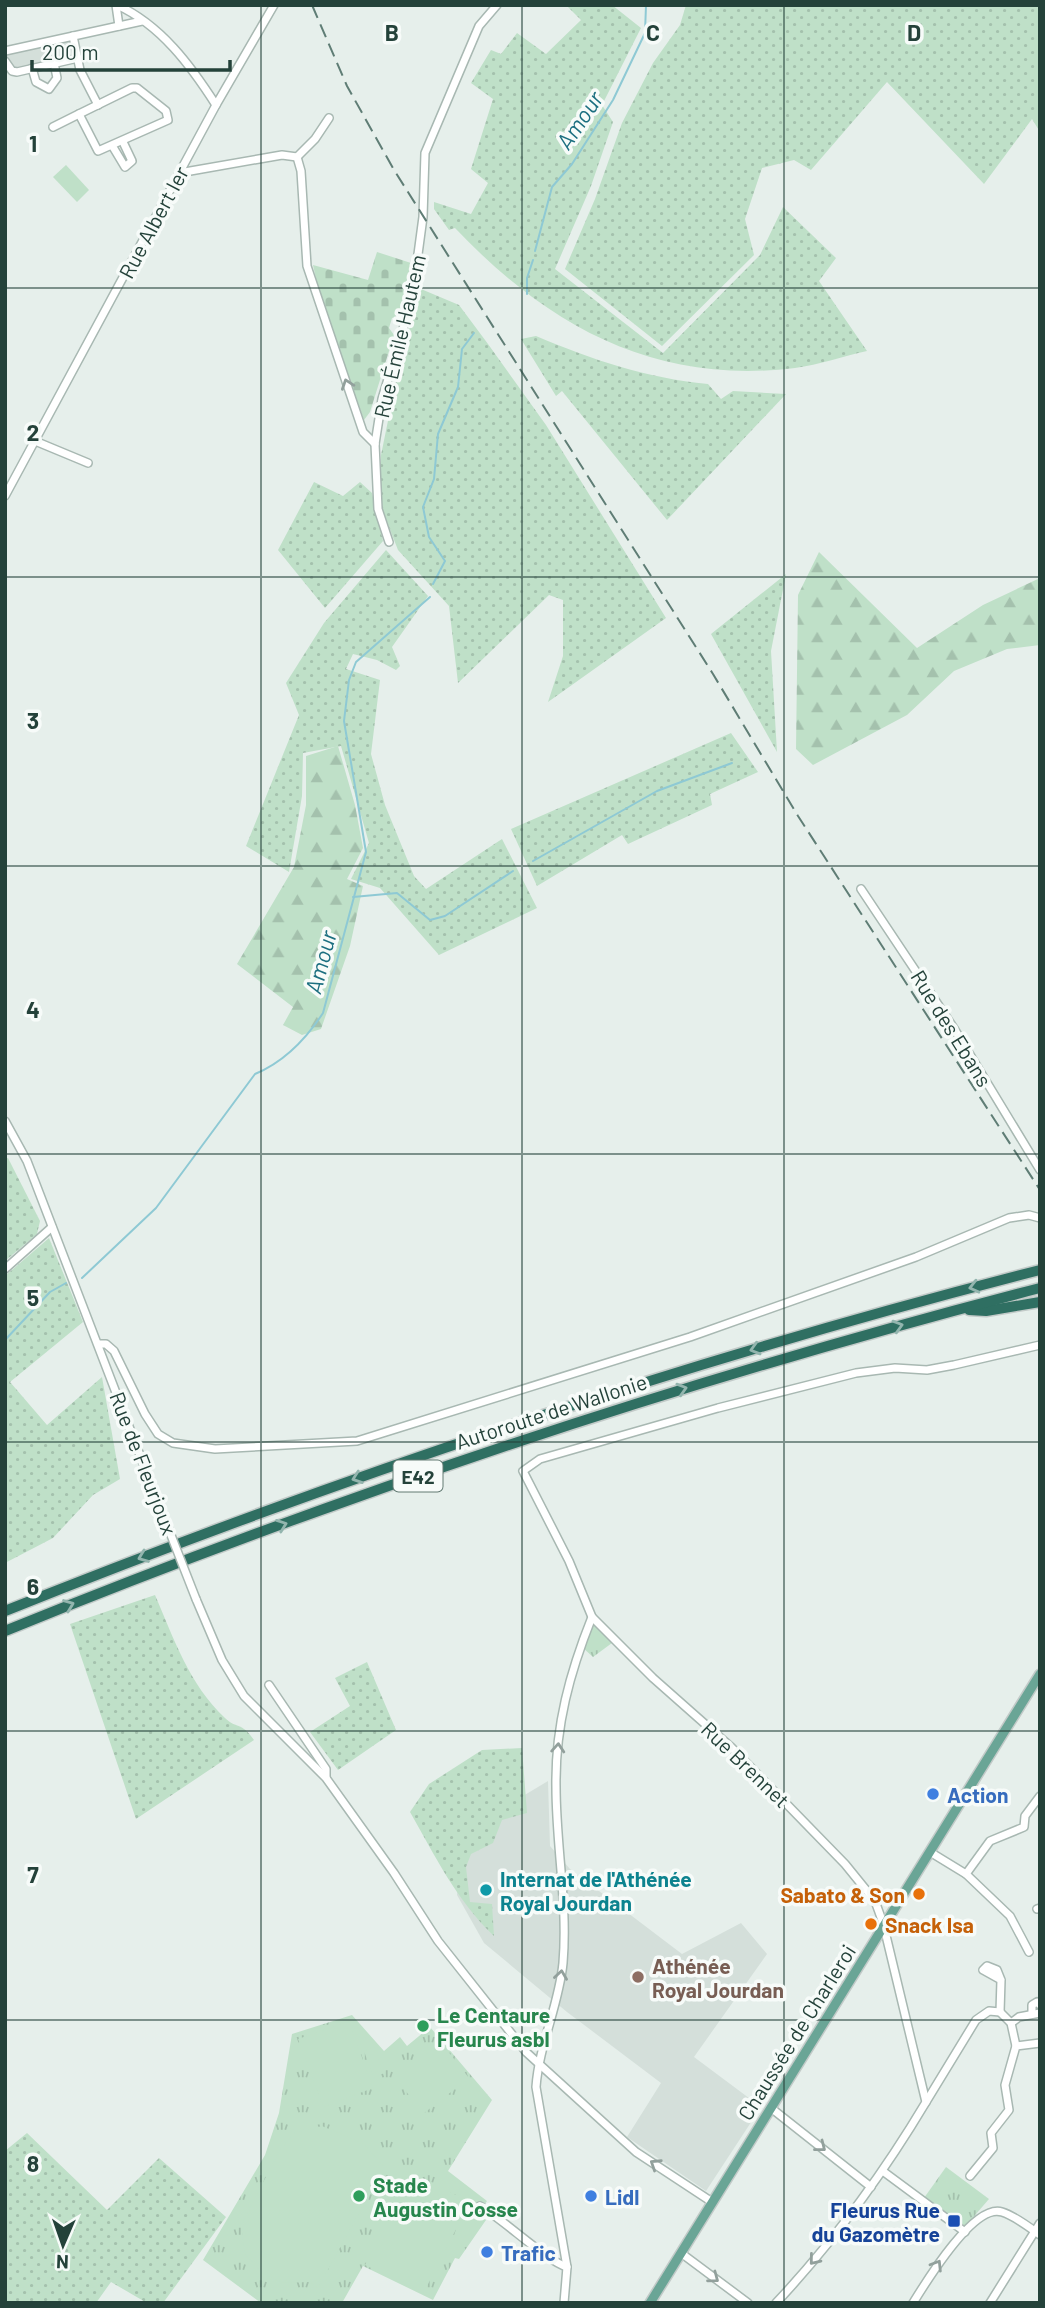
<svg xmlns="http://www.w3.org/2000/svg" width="1045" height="2308" font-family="Barlow,sans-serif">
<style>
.built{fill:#d4dfda}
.grass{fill:url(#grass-dots)}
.forest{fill:url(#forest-firs)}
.cemetery{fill:url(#cemetery-stones)}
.park{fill:url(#park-tufts)}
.garden{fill:#bfe0c8}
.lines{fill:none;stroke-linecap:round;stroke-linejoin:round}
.stream{stroke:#8ec9d4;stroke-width:2}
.minor-casing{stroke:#a8b8b2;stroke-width:10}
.major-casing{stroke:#c2cac8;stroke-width:12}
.highway-casing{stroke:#c2cac8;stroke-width:13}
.minor{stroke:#fff;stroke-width:7}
.major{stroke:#6aa596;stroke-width:9}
.highway{stroke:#2f6f62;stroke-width:10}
.rail{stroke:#5f7d75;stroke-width:2;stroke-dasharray:14 7;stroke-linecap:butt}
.minor-bridge-casing{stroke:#a8b8b2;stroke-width:10;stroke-linecap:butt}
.minor-bridge{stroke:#fff;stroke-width:7}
.oneway{stroke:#92a09c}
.oneway2{stroke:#93b5ae}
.grid{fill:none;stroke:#24423a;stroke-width:2;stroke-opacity:0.55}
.shop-dot{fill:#3f7fe0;stroke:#f7fbf9;stroke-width:2.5}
.culture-dot{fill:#0f9aa8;stroke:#f7fbf9;stroke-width:2.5}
.food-dot{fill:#e8710a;stroke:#f7fbf9;stroke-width:2.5}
.education-dot{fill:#8d6e63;stroke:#f7fbf9;stroke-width:2.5}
.leisure-dot{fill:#2e9e5b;stroke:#f7fbf9;stroke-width:2.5}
.transit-dot{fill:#1a4fb4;stroke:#f7fbf9;stroke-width:2.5}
.labels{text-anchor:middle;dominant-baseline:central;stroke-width:7;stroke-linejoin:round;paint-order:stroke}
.shield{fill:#f7fbf9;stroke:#637a73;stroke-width:2}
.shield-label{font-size:19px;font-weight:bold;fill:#24423a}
.street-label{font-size:21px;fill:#24423a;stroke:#f7fbf9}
.shop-label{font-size:21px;font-weight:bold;fill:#366cbe;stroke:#f7fbf9;text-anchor:start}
.culture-label{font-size:21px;font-weight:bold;fill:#0d838f;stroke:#f7fbf9;text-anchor:start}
.food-label{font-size:21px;font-weight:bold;fill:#c56008;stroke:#f7fbf9;text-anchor:end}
.education-label{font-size:21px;font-weight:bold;fill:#785e54;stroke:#f7fbf9;text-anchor:start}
.leisure-label{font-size:21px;font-weight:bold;fill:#27864d;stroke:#f7fbf9;text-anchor:start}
.transit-label{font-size:21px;font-weight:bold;fill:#164399;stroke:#f7fbf9;text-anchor:end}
.water-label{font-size:23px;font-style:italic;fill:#1c6f80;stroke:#f7fbf9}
.grid-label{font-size:23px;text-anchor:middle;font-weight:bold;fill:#24423a;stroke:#f7fbf9;stroke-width:7;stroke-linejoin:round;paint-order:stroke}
</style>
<defs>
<pattern id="grass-dots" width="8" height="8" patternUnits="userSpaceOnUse" patternTransform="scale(1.75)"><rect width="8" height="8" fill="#bfe0c8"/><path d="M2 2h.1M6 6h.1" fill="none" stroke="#a4c1ad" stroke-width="1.8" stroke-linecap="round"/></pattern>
<pattern id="forest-firs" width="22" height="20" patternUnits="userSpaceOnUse" patternTransform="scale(1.75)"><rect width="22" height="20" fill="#bfe0c8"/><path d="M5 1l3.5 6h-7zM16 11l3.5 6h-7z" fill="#a4c1ad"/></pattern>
<pattern id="cemetery-stones" width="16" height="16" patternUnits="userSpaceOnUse" patternTransform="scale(1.75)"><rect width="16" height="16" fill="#bfe0c8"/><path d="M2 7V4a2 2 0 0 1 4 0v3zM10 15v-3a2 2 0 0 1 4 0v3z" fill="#a4c1ad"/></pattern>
<pattern id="park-tufts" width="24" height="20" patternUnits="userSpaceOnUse" patternTransform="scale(1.75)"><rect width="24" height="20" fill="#bfe0c8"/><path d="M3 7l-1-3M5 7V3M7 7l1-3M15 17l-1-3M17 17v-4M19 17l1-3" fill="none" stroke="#a4c1ad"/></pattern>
</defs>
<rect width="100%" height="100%" fill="#e6efeb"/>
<g class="built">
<polygon points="71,40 75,56 15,69 5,58 5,54"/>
<polygon points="548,1781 550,1846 570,1869 682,1954 741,1923 767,1954 694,2057 761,2107 706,2191 627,2137 661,2083 567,2012 484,1943 457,1895 461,1848 498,1811"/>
</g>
<g class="grass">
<path d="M 566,5 L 612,5 L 641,28 L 602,105 L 613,122 L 591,186 L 555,269 L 663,353 L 760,255 L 783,207 L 836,258 L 819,281 L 867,351 C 844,356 819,365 795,368 C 655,385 549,327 455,228 L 449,230 L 434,209 L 434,202 L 471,214 L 488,183 L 471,169 L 493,99 L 471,83 L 491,50 L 501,54 L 517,33 L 546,54 L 581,20 Z"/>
<polygon points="686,5 1040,5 1040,132 1032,119 984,184 887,82 811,170 794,160 762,168 745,219 754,255 662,346 565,269 595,199 622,123 653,63 680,25"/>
<polygon points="421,289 459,305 488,344 546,425 666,618 548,702 563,656 563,600 549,595 458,683 449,606 398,550 380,504 381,455 401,357"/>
<path d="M 536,336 C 593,360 646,378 708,384 L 721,399 L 733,391 L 786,394 L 667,520 L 562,391 L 556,396 L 521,339 Z"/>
<polygon points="314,482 343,496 360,482 372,493 383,541 325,608 278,550"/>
<polygon points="386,550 428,596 392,647 400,666 396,670 377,660 353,654 346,669 380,680 371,754 385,805 414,876 426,889 502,839 537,908 439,955 380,888 351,879 369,843 341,746 303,753 302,796 289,872 246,846 299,715 286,683 324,623"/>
<polygon points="786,574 771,651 777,752 711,634"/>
<polygon points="731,733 758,772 710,794 712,805 628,844 622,835 537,886 511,829"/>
<polygon points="8,1158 40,1221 37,1234 5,1261 5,1159"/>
<polygon points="49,1238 83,1322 10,1382 47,1425 102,1377 120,1479 93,1495 53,1538 5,1563 5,1276"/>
<path d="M 155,1595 C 174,1639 189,1684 225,1718 C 236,1729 241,1721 254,1740 L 136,1819 L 70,1624 Z"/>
<polygon points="367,1662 396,1730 338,1770 310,1732 350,1706 335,1678"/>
<path d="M 522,1748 L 527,1813 L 502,1820 L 493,1843 L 471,1854 L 466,1867 L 470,1902 L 492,1904 L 494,1936 C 457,1901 435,1856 410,1812 L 429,1784 L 482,1750 Z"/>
<polygon points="27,2133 107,2210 159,2158 226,2217 163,2303 147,2303 111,2282 96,2303 5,2303 5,2151"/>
</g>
<g class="forest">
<polygon points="819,552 917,648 983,605 1040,578 1040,645 1007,649 954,671 907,715 813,765 796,749 798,595"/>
<polygon points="338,746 355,805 363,848 347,879 363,886 350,946 321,1029 302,1035 283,1025 293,1007 237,964 294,867 306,805 306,756"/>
</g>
<polygon class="cemetery" points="377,252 411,263 405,304 396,317 392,318 389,328 394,335 370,412 364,420 320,297 313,265 368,280"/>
<g class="park">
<polygon points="594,1624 612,1643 593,1657 582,1647"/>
<polygon points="352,2015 384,2051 400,2037 407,2046 430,2027 492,2100 448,2171 487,2201 478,2214 486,2220 459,2259 455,2258 433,2300 363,2266 342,2303 261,2303 203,2260 265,2155 279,2113 292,2034"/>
<polygon points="946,2167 989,2199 964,2228 924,2198"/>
</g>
<g class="garden">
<polygon points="66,165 89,190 77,202 53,177"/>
<polygon points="349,2021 373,2088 323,2107 298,2039"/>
<polygon points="373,2047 385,2073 373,2077 364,2051"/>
<polygon points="447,2050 469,2078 423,2114 402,2086"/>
<polygon points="322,2126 364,2144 384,2167 318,2288 310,2282 282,2283 262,2273 245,2254 242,2236 244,2219 280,2150 295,2132"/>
<polygon points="412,2173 470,2202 423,2294 365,2265"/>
</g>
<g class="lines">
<g class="stream">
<polyline points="535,251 552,187 572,164 613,100 645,33 646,5"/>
<polyline points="527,294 527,278 533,260"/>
<polyline points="433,584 445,561 429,537 423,507 434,479 438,434 458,387 462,349 474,333"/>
<polyline points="533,861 657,791 732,763"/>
<polyline points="353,897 397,893 430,920 445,916 513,871"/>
<path d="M 82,1278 L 156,1208 L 255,1074 C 284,1062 306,1039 323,1013 L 366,852 L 344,721 L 349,680 L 356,662 L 430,597"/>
<polyline points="5,1340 50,1292 66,1283"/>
</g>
<g class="minor-casing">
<g id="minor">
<polyline points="116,5 119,26"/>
<path d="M 117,5 C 161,25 191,66 216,105"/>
<polyline points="73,36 80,70 98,105"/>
<polyline points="5,51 142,21"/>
<polyline points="5,61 12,71 17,72 78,58"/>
<polyline points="32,68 36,82 49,89 57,78 54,63"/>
<polygon points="132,88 137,88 166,111 168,120 98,151 79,114"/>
<polyline points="53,127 79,114"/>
<polyline points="113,147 125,167 132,161 123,142"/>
<polyline points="297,157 301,171 307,266 363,432 375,444"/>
<polyline points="179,173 282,155 297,157 315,139 329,118"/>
<polyline points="35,441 88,463"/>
<polyline points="5,496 216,105 274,5"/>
<polyline points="389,542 378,509 375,444 382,399 412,299 423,217 425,153 479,26 497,5"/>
<polyline points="861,889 955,1030 1040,1170"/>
<polyline points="5,1121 27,1161 158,1502"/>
<polyline points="5,1269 52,1227"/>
<polyline points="99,1344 106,1344 114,1351 145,1414 158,1434 173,1443 215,1449 357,1441 690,1337 916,1257 1009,1218 1029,1215 1040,1218"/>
<polyline points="196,1599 222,1660 244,1696 326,1778 394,1873 438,1941 526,2052 636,2152 712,2202"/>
<polyline points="269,1685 326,1769 326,1777"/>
<polyline points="930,1852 966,1874 1010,1916 1029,1952"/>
<polyline points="966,1874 990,1841 1024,1827 1025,1816 1040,1796"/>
<polyline points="1037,1909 1040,1908"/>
<polyline points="1000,2012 1001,1980 997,1970 987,1966 983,1970 1001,1980"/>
<polyline points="1032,2014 1032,2005 1037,2002 1040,2005"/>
<polyline points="1011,2023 1019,2017 1040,2013"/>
<polyline points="926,2102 976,2020 989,2011 1000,2012 1011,2023 1016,2046"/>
<polyline points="771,2108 871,2187"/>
<polyline points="884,2172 965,2232"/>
<polyline points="970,2176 993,2148 991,2133 1009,2110 1005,2085 1016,2046 1040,2043"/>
<path d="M 480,2206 C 503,2219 548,2262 567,2267"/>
<polyline points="681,2253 748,2303"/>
<path d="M 564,2303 L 567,2267 L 536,2087 C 539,2045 559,2005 563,1963 C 568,1904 556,1846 556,1787 C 555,1726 570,1672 592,1617"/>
<path d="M 776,2303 C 834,2241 883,2174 926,2102 L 883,1923 L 875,1901 L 845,1864 L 731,1747 L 653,1678 L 592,1617 L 569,1561 L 523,1471 L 540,1459 L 718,1408 L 856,1373 L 895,1368 L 927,1370 L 954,1365 L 1040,1345"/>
<path d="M 913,2303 C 926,2282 974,2203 1002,2212 C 1015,2216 1029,2227 1040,2235"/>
<polyline points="990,2303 1040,2223"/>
</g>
</g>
<g class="major-casing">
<polyline id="major" points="650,2303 1040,1674"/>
</g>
<g class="highway-casing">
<g id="highway">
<polyline points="969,1310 986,1311 1040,1302"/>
<path d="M 5,1611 C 343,1476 687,1360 1040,1270"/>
<path d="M 5,1631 C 342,1494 688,1379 1040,1288"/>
</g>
</g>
<use href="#minor" class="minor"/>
<use href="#major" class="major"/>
<use href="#highway" class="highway"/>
<polyline class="rail" points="312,5 347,86 394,170 713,674 798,816 1040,1190"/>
<g class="minor-bridge-casing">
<polyline id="minor-bridge" points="158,1502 196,1599"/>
</g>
<use href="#minor-bridge" class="minor-bridge"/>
</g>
<defs><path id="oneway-chevron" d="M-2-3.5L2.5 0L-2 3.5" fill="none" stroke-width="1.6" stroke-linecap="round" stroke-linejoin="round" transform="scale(1.75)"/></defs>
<g class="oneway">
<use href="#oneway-chevron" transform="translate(347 384) rotate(-109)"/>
<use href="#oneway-chevron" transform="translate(558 1748) rotate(-86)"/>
<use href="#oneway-chevron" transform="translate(561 1975) rotate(-82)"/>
<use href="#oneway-chevron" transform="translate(821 2147) rotate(38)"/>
<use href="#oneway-chevron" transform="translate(655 2164) rotate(-147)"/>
<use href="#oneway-chevron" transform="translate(814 2260) rotate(129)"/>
<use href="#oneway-chevron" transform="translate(937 2265) rotate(-58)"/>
<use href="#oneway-chevron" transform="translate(714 2278) rotate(37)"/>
</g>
<g class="oneway2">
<use href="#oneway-chevron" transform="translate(974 1287) rotate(166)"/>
<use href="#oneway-chevron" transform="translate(898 1326) rotate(-16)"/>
<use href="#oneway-chevron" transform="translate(755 1349) rotate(164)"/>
<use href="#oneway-chevron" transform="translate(682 1389) rotate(-17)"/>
<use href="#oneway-chevron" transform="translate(357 1478) rotate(161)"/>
<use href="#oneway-chevron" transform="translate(282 1525) rotate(-20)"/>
<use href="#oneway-chevron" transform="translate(143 1557) rotate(159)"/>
<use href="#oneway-chevron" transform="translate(69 1605) rotate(-21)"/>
</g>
<path class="grid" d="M 261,5 L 261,2303M 522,5 L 522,2303M 784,5 L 784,2303M 5,288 L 1040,288M 5,577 L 1040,577M 5,866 L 1040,866M 5,1154 L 1040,1154M 5,1442 L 1040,1442M 5,1731 L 1040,1731M 5,2020 L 1040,2020"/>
<g class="shop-dot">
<circle cx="933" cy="1794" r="7"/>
<circle cx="591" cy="2196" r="7"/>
<circle cx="487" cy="2252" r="7"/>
</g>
<circle class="culture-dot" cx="486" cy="1890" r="7"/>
<g class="food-dot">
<circle cx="919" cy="1894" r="7"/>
<circle cx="871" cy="1924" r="7"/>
</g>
<circle class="education-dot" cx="638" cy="1977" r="7"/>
<g class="leisure-dot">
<circle cx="423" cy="2026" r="7"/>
<circle cx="359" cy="2196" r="7"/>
</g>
<rect class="transit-dot" x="947" y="2214" width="14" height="14" rx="3.5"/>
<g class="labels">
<rect class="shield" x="393.5" y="1460.5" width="49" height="31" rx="5"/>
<g class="shield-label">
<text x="418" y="1476">E42</text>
</g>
<g class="street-label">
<text transform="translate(153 222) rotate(-62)">Rue Albert Ier</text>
<text transform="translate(399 336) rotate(-77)">Rue Émile Hautem</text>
<text transform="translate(952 1028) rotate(58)">Rue des Ebans</text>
<text transform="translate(551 1411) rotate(-18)">Autoroute de Wallonie</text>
<text transform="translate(144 1463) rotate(69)">Rue de Fleurjoux</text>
<text transform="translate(746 1764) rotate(44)">Rue Brennet</text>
<text transform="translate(796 2032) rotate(-58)">Chaussée de Charleroi</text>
</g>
<g class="shop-label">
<text x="947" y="1794">Action</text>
<text x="605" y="2196">Lidl</text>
<text x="501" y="2252">Trafic</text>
</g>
<g class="culture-label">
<text x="500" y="1878">Internat de l'Athénée<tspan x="500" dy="24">Royal Jourdan</tspan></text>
</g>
<g class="food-label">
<text x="905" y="1894">Sabato &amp; Son</text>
<text x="885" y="1924" text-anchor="start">Snack Isa</text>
</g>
<g class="education-label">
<text x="652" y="1965">Athénée<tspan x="652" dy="24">Royal Jourdan</tspan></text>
</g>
<g class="leisure-label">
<text x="437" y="2014">Le Centaure<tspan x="437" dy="24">Fleurus asbl</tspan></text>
<text x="373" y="2184">Stade<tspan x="373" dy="24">Augustin Cosse</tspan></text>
</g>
<g class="transit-label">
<text x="940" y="2209">Fleurus Rue<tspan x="940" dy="24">du Gazomètre</tspan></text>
</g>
<g class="water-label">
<text transform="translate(579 120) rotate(-56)">Amour</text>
<text transform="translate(320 962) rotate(-75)">Amour</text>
</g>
</g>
<g class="grid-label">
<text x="392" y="41">B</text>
<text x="653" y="41">C</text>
<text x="914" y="41">D</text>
<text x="33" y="152">1</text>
<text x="33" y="441">2</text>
<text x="33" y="729">3</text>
<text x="33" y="1018">4</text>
<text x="33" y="1306">5</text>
<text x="33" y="1595">6</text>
<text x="33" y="1883">7</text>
<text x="33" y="2172">8</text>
</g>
<rect width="1045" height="2308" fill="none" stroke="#24423a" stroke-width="14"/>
<g transform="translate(63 2245) rotate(182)" stroke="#f7fbf9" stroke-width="5" paint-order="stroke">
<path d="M0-5L12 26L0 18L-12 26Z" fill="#24423a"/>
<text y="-10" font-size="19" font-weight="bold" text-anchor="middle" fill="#24423a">N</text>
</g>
<path d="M32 60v10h198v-10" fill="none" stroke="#24423a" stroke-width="3.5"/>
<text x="42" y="60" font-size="21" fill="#24423a" stroke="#f7fbf9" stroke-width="5" paint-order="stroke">200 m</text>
</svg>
